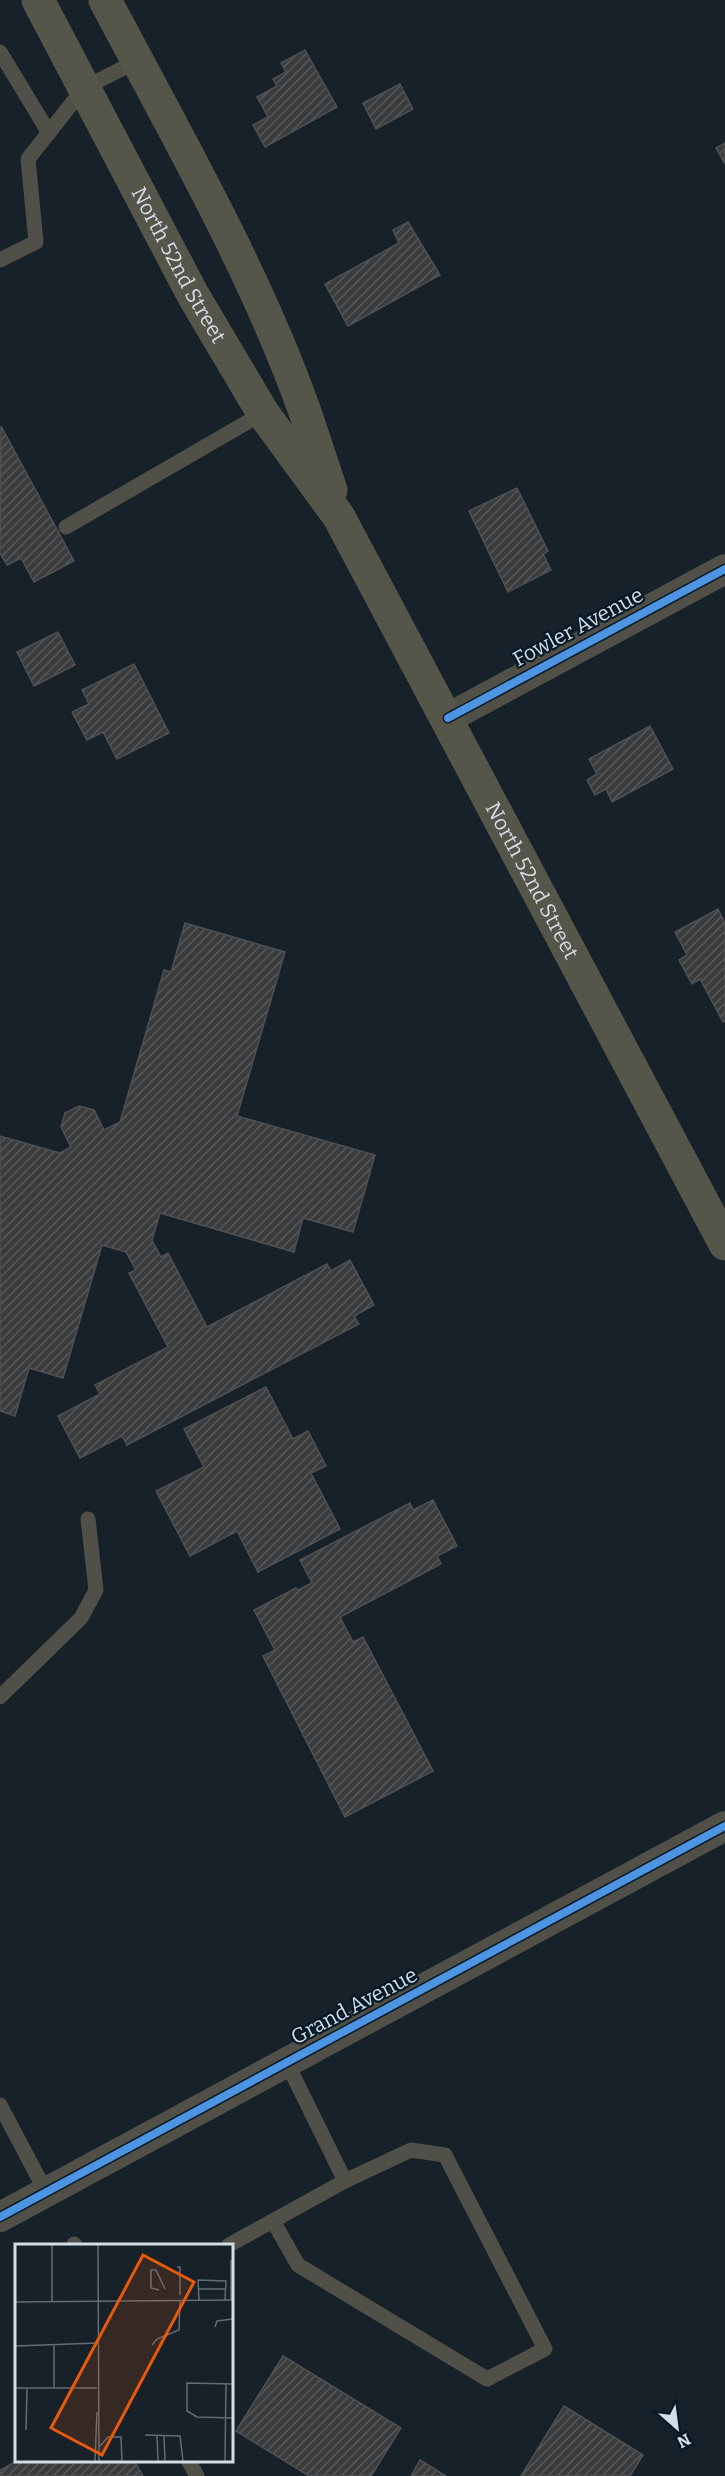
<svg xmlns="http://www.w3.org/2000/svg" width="725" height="2476" font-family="Bitter,serif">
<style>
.building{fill:url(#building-hatch);stroke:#4f5051;stroke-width:1.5}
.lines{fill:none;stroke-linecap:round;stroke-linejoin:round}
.service{stroke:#505048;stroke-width:15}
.minor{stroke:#505048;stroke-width:30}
.secondary{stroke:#56554a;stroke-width:33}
.cycleway-casing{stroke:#071926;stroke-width:11}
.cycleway{stroke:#4d94e3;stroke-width:8}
.labels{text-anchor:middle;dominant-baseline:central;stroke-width:4.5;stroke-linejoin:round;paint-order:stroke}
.street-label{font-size:21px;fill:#d2dde6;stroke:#071926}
.inset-road{fill:none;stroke:#626c75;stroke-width:1.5}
.view{fill:#e8590c;fill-opacity:0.15;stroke:#e8590c;stroke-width:3}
.inset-edge{fill:none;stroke:#d2dde6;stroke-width:3}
</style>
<defs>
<pattern id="building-hatch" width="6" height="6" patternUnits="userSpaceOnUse" patternTransform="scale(1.5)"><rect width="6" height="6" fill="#3a3c3e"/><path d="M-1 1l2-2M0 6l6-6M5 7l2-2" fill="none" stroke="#56585a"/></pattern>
</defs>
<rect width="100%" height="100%" fill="#172129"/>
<g class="building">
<polygon points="305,50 337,107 265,147 253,125 268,117 257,97 277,86 273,79 286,72 281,63"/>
<polygon points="400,84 413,109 376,129 363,103"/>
<polygon points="725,143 725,164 716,148"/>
<polygon points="408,222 440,275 348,326 325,284 399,243 393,230"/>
<polygon points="1,426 74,561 34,582 21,558 7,565 0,553"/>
<polygon points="517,488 548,551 543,554 551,570 508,592 469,511"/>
<polygon points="58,632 75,665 34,686 17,652"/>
<polygon points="134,664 169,733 117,759 103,732 87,740 72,712 89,704 82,690"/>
<polygon points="650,726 673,769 612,802 606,789 595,795 587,780 597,774 589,759"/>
<polygon points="718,909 725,923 725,1021 723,1022 700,979 692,984 679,960 687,955 675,932"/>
<polygon points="185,923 285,952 237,1116 375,1155 353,1232 303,1218 294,1252 160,1213 152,1240 161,1257 168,1253 207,1327 327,1264 331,1271 350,1260 374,1305 354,1316 359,1324 127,1445 122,1436 80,1458 58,1416 100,1394 95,1385 168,1347 129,1273 136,1270 126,1252 102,1245 63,1378 29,1368 15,1416 0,1411 0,1136 60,1153 71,1147 61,1127 65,1113 79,1106 94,1110 104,1130 120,1122 164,970 171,972"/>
<polygon points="266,1387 293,1439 308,1431 326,1466 311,1473 340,1529 258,1572 237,1531 190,1556 156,1491 204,1467 184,1429"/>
<polygon points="433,1500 457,1546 437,1556 441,1564 340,1617 353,1642 363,1637 433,1771 345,1817 263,1656 275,1650 254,1610 296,1588 298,1590 312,1583 300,1560 410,1503 413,1510"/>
<polygon points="283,2356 401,2428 371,2476 309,2476 236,2431"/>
<polygon points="564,2406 643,2455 630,2476 521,2476"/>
<polygon points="19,2460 134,2460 143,2476 0,2476 0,2470"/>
<polygon points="420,2460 446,2476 411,2476"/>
</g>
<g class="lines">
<g class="service">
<polyline points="0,52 49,133"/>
<polyline points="0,260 36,242 28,159 84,88 137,61"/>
<polyline points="66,527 263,413"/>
<polyline points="0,1697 81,1618 96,1590 88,1519"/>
<polyline points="0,2105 46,2192"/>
<polyline points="273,2221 298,2265 487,2379 545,2349 445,2155 411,2150 345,2181"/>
<polyline points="74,2244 75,2245"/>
<polyline points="229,2245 345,2181 287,2063"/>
<polyline points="188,2460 197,2476"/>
</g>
<g class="minor">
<polyline points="448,718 725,569"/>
<polyline points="0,2217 725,1826"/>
</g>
<g class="secondary">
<path id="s1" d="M 38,0 L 193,295 L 263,413 L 339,517 L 725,1244"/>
<path d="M 105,0 C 175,133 255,271 305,412 C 314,438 322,464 331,490"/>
</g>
<g class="cycleway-casing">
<g id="cycleway">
<polyline points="448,718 725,569"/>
<polyline points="0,2217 725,1826"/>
</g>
</g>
<use href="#cycleway" class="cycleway"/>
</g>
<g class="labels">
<g class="street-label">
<text stroke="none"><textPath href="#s1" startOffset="300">North 52nd Street</textPath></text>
<text transform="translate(578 627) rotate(-28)">Fowler Avenue</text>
<text stroke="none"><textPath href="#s1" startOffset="1011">North 52nd Street</textPath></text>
<text transform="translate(354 2006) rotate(-28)">Grand Avenue</text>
</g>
</g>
<g transform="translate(15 2244)">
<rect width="218" height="218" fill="#172129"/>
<path class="inset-road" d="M 83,0 L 84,217M 216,16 L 216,56M 162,23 L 165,23 L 165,51M 183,45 L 211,45M 144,46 L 136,44 L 136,26 L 141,26 L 150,45M 184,56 L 183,36 L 211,37 L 210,56M 37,57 L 37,0M 0,58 L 218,56M 200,83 L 202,77 L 218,75M 137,101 L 142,95 L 164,86 L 165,56M 0,102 L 83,99M 218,140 L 172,139 L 172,167 L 182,173 L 218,174M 0,144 L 82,144M 39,144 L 39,101M 11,186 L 12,144M 130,191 L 165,192 L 168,217M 142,191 L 143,217M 149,191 L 150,217M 85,202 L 93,193 L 106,193 L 107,217M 80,217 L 82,168M 210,217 L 211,140"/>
<path class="view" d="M 128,11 L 179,38 L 87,211 L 36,184 Z"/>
<rect width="218" height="218" class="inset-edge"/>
</g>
<g transform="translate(677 2428) rotate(152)" stroke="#071926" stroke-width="4.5" paint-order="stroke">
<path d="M0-4.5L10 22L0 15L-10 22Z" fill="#d2dde6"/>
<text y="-9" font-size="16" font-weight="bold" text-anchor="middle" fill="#d2dde6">N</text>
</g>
</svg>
